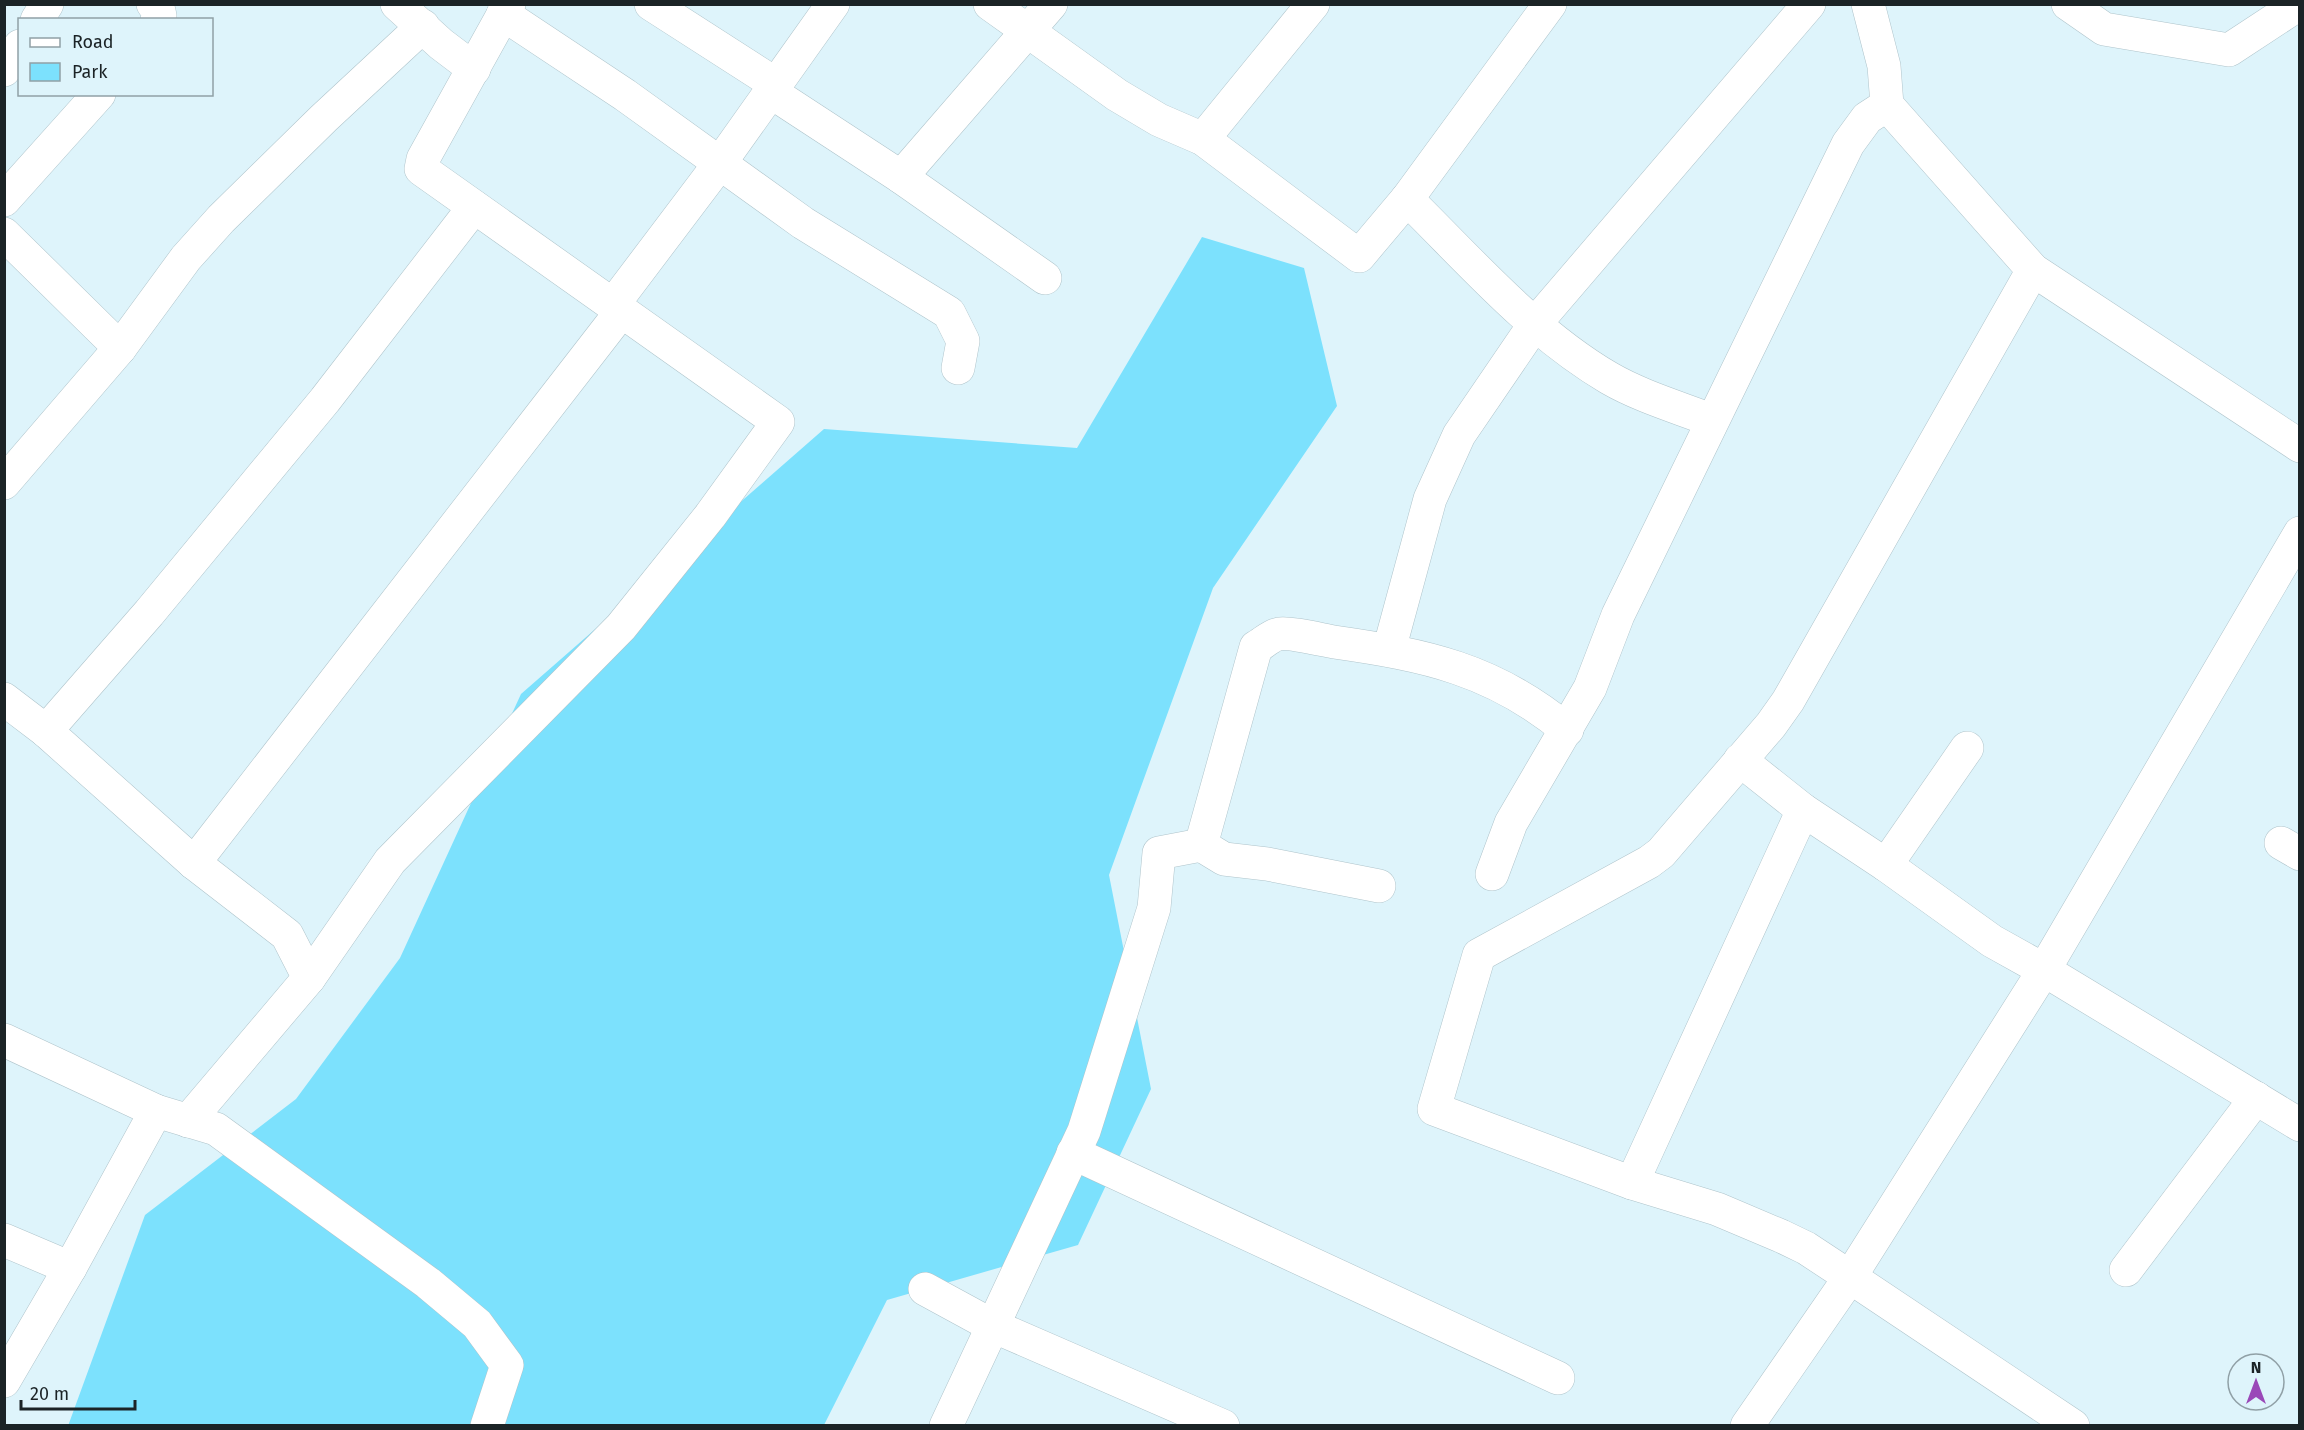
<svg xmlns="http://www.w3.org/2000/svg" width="2304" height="1430" font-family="'Fira Sans',sans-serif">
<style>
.green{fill:#7ce1fd}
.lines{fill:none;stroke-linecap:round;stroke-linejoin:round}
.minor-casing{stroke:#afc4cb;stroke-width:34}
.minor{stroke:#fff;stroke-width:33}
</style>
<rect width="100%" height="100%" fill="#def4fb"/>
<polygon class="green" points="1202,237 1304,268 1337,406 1213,588 1109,875 1151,1089 1078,1245 887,1300 824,1425 68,1426 145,1215 296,1099 400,958 521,694 824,429 1077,448"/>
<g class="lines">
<g class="minor-casing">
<g id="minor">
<polyline points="153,4 159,11 160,16 157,20"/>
<polyline points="397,4 441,44 474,69"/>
<polyline points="651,4 777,85"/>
<polyline points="990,4 1117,95 1159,120 1203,139 1359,256 1407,199 1550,4"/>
<polyline points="1868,4 1884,66 1887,105 2033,270 2300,446"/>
<polyline points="2068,4 2104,29 2229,50 2299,4"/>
<polyline points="503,14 625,95 803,223 949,313 963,341 958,368"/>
<polyline points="37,20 47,4"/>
<polyline points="4,70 20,46"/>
<polyline points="771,92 901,177 1045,278"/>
<polyline points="1203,139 1313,4"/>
<polyline points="901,177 1051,4"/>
<path d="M 1407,199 C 1471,262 1531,332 1609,378 C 1640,396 1677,407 1711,420"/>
<polyline points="4,200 99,94"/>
<polyline points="4,234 120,348"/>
<polyline points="2033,270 1788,701 1771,725 1661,853 1649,862 1479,955 1434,1109 1632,1183 1717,1209 1781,1236 1806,1248 1850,1277 2073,1426"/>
<polyline points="612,306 720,163 833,4"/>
<polyline points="4,483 120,348 186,258 221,219 324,118 423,26"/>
<polyline points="1389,650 1430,499 1459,435 1534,325 1809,4"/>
<polyline points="4,699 46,731 194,863 287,935 309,978 188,1121"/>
<polyline points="46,731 149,613 325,400 474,207"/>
<polyline points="1740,760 1803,810 1886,865 1992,941 2044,970 2300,1125"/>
<polyline points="2281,843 2300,854"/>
<polyline points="194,863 621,312"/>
<polyline points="1886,865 1967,748"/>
<polyline points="1492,874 1511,823 1590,688 1618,615 1848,144 1867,118 1887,105"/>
<path d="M 1379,886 L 1267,864 L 1224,859 L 1201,845 L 1256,647 C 1262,644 1272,635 1279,634 C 1289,632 1322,640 1334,642 C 1425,655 1494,669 1567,730"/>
<polyline points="309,978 390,861 621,627 710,516 778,422 421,169 423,159 509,4"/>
<polyline points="4,1040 156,1111 216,1129 428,1283 477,1324 507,1365 487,1426"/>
<polyline points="1073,1153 1558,1378"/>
<polyline points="1632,1183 1803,810"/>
<polyline points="4,1240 70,1268"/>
<polyline points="2126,1270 2256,1098"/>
<polyline points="925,1289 993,1326 1223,1426"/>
<polyline points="4,1381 70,1268 156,1111"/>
<polyline points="946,1426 1084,1131 1154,908 1159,853 1201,845"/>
<polyline points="1747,1426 1850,1277 2044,970 2300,533"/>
</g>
</g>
<use href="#minor" class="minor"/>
</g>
<rect width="2304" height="1430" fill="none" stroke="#1b2326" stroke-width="12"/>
<rect x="18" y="18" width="195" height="78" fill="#def4fb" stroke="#90a0a6" stroke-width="1.5"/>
<rect x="30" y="38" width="30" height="9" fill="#ffffff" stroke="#90a0a6" stroke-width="1.5"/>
<text x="72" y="48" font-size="18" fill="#1b2326">Road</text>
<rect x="30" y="63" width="30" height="18" fill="#7ce1fd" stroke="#90a0a6" stroke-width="1.5"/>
<text x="72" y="78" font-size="18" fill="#1b2326">Park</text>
<g transform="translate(2256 1382)"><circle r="28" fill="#def4fb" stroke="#90a0a6" stroke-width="1.5"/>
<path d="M0-4.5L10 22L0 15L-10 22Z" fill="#9a48b8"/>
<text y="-9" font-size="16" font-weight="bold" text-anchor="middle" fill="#1b2326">N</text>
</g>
<path d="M21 1400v9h114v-9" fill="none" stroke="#1b2326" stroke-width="3"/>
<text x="30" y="1400" font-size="18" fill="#1b2326" stroke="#def4fb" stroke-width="4.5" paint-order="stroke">20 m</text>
</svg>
